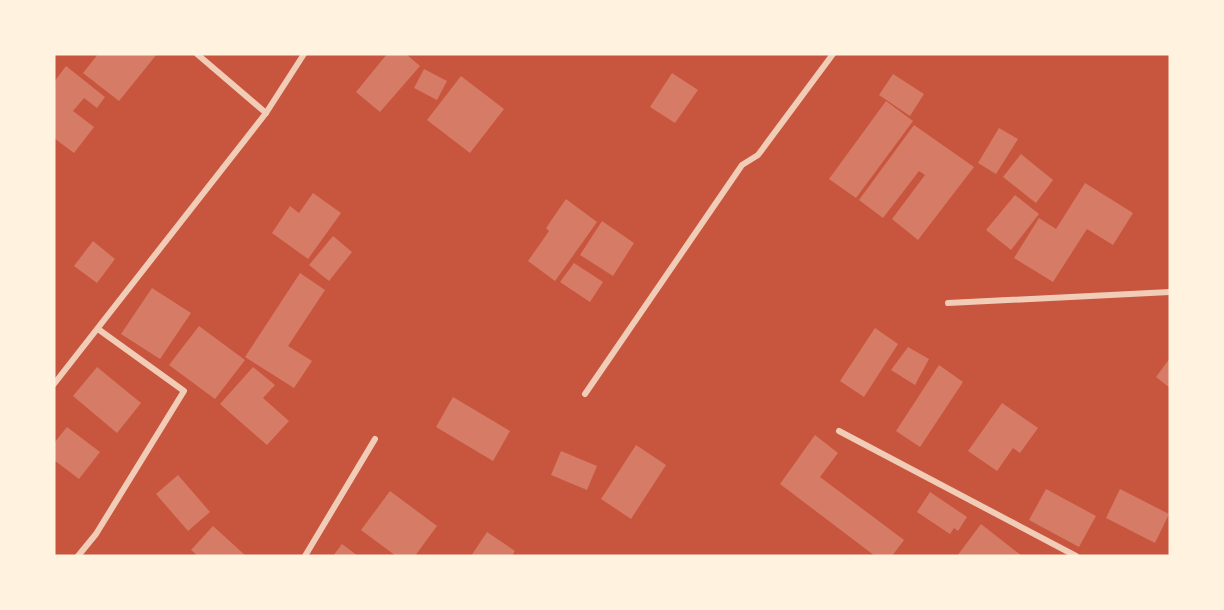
<svg xmlns="http://www.w3.org/2000/svg" width="1224" height="610" font-family="Bitter,serif">
<style>
.building{fill:#d67c66}
.lines{fill:none;stroke-linecap:round;stroke-linejoin:round}
.minor{stroke:#f1ccb7;stroke-width:6}
</style>
<rect width="100%" height="100%" fill="#c8553d"/>
<g class="building">
<polygon points="98,54 157,54 119,101 83,73"/>
<polygon points="387,54 406,54 420,66 380,112 356,92"/>
<polygon points="66,66 105,97 97,108 84,98 73,111 94,127 74,153 54,138 54,82"/>
<polygon points="424,69 447,81 437,100 414,88"/>
<polygon points="672,73 698,90 675,123 650,107"/>
<polygon points="893,74 924,94 910,116 879,95"/>
<polygon points="461,76 504,109 470,153 427,120"/>
<polygon points="886,101 913,121 856,198 829,179"/>
<polygon points="914,125 974,167 918,240 892,219 925,175 919,171 883,218 859,200"/>
<polygon points="999,128 1018,139 996,174 978,163"/>
<polygon points="1021,154 1053,180 1036,203 1003,177"/>
<polygon points="1085,183 1133,213 1113,245 1087,229 1053,282 1014,258 1039,218 1056,229"/>
<polygon points="313,193 341,213 308,259 272,233 290,206 299,213"/>
<polygon points="1015,195 1039,214 1011,250 986,230"/>
<polygon points="566,199 597,222 555,281 528,261 549,231 546,228"/>
<polygon points="602,221 634,243 613,276 580,255"/>
<polygon points="333,236 352,252 329,281 309,265"/>
<polygon points="93,241 115,259 97,283 74,266"/>
<polygon points="574,263 603,282 590,302 560,282"/>
<polygon points="300,273 325,290 288,346 312,361 294,388 245,357"/>
<polygon points="152,288 191,313 160,359 121,334"/>
<polygon points="199,326 245,360 215,399 169,365"/>
<polygon points="875,328 898,344 864,397 840,381"/>
<polygon points="908,347 929,359 915,385 891,370"/>
<polygon points="1170,358 1170,388 1156,377"/>
<polygon points="939,365 963,382 920,447 896,431"/>
<polygon points="97,367 141,403 117,433 73,396"/>
<polygon points="253,367 275,385 263,398 289,421 267,445 220,404"/>
<polygon points="453,397 510,431 493,461 436,427"/>
<polygon points="1002,403 1038,428 1020,453 1013,448 997,471 968,451"/>
<polygon points="67,427 100,452 79,479 54,460 54,443"/>
<polygon points="815,435 838,453 820,477 904,540 892,556 875,556 780,484"/>
<polygon points="636,445 666,465 631,519 601,499"/>
<polygon points="561,451 597,466 587,490 551,475"/>
<polygon points="178,475 210,512 188,531 156,494"/>
<polygon points="1046,489 1096,516 1079,547 1029,520"/>
<polygon points="1120,489 1169,514 1155,543 1106,518"/>
<polygon points="390,491 437,526 415,556 396,556 361,530"/>
<polygon points="930,492 967,517 958,531 954,528 950,534 917,512"/>
<polygon points="981,524 1022,556 957,556"/>
<polygon points="213,526 246,556 198,556 191,550"/>
<polygon points="487,532 515,551 512,556 471,556"/>
<polygon points="342,544 358,556 333,556"/>
</g>
<g class="lines">
<g class="minor">
<polyline points="197,54 266,113"/>
<polyline points="948,303 1170,292"/>
<polyline points="54,384 266,113 304,54"/>
<polyline points="585,394 742,165 758,155 833,54"/>
<polyline points="839,431 1076,556"/>
<polyline points="78,556 96,534 184,391 98,329"/>
<polyline points="305,556 375,439"/>
</g>
</g>
<rect width="1224" height="610" fill="none" stroke="#fff3e0" stroke-width="111"/>
</svg>
